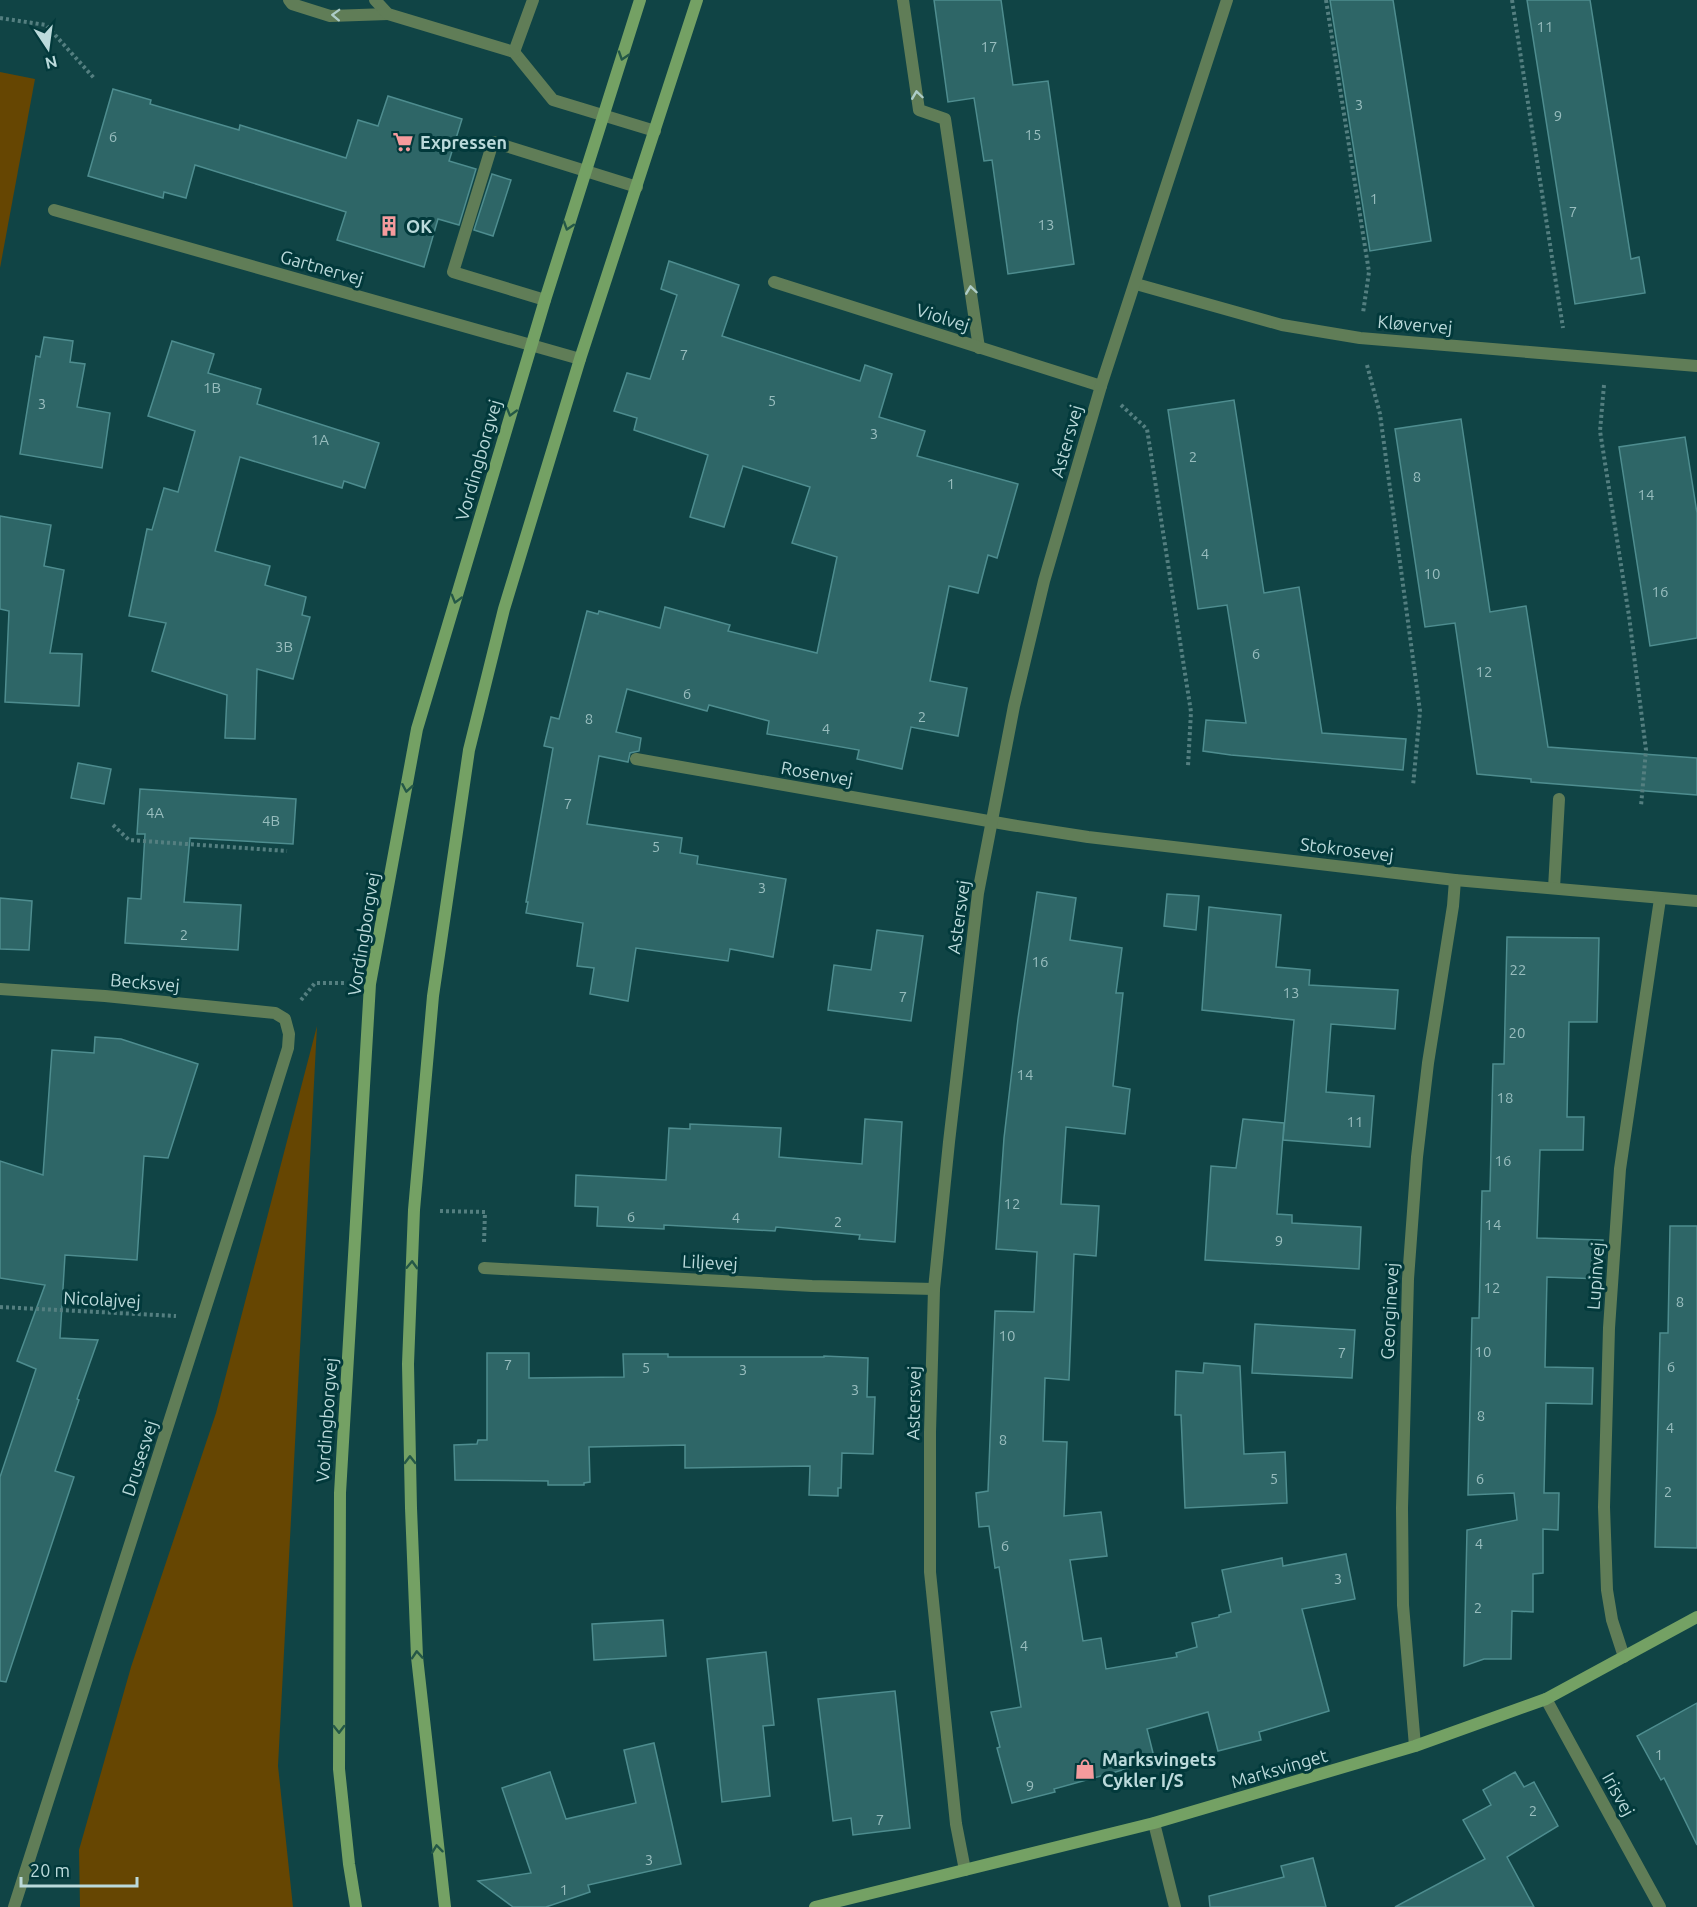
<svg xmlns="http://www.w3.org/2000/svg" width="1697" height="1907" font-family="Ubuntu,sans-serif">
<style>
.green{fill:#664602}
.building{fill:#2e6667;stroke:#4e8d8f;stroke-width:1.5}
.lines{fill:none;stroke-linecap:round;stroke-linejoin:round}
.path{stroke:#547f80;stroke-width:4;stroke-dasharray:3 3;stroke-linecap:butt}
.lane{stroke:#607d57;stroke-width:12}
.street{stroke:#607d57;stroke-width:12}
.secondary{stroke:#74a164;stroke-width:12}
.oneway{stroke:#adccc7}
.oneway2{stroke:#245847}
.labels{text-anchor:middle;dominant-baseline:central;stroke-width:6;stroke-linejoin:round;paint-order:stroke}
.number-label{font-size:15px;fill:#98bdbe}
.poi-label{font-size:18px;font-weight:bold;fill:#bbdadb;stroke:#02393b;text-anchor:start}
.street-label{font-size:18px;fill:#bbdadb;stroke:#02393b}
</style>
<rect width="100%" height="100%" fill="#104445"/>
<g class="green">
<polygon points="0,72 35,79 0,268"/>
<polygon points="317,1026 278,1766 293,1907 80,1907 79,1850 131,1667 216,1413"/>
</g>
<g class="building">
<polygon points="934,0 1001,0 1013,85 1048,81 1074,264 1008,274 992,160 984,161 974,98 948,102"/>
<polygon points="1330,0 1393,0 1431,241 1370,251"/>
<polygon points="1527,0 1590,0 1631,259 1639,257 1645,293 1575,304"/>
<polygon points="113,89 151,100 150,104 239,130 240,125 346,158 358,120 378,126 388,96 462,119 449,161 476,169 459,225 438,219 424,267 337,240 346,212 195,165 186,198 164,192 163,198 88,176"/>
<polygon points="492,174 511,180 493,236 474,230"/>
<polygon points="669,261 739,285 722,336 860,381 865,365 892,374 879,417 925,431 917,456 1018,484 997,558 988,555 978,593 949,586 930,681 967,688 958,736 911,727 902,769 857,759 859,750 767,734 769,721 709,705 707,711 627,689 616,732 641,738 639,751 630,753 628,762 599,756 587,824 682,838 680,853 698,856 697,864 786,879 773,957 730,949 728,961 636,948 628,1001 590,994 594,968 577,966 583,923 526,913 528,902 526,902 553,748 544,746 551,717 559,719 587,611 598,614 599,611 660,628 665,607 730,625 728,631 817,653 837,557 792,543 810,487 743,466 724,527 690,517 708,455 634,430 637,418 614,411 627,373 650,379 677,295 661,289"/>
<polygon points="44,337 73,341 70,362 85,364 77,407 110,413 102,468 20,454 36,356 40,357"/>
<polygon points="172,341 214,354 208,373 261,389 257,404 379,443 365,488 344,481 342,488 240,457 215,551 270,566 265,585 306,597 302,615 310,617 293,679 257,669 255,739 225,738 227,695 152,671 166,623 129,616 147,529 152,530 164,488 178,492 195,431 148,416"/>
<polygon points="1234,400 1264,593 1299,587 1322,733 1406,739 1403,770 1231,755 1203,751 1206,720 1246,723 1227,605 1198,609 1168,410"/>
<polygon points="1461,419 1490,612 1526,606 1548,747 1697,758 1697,795 1531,782 1531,779 1477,774 1455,623 1425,627 1395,429"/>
<polygon points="1685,437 1697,513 1697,638 1650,646 1619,447"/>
<polygon points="0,516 51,525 44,566 64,570 50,653 82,654 79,706 5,702 9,611 0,609"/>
<polygon points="78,763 111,769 104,804 71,798"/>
<polygon points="140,789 296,799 293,844 190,838 184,902 241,905 238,950 125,943 128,898 141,899 145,834 137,834"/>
<polygon points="1037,892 1076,898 1070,940 1122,948 1116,993 1123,993 1113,1086 1130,1089 1125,1134 1066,1127 1061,1204 1099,1206 1096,1256 1074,1254 1069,1380 1045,1378 1043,1441 1067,1442 1064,1516 1101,1512 1107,1556 1070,1560 1083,1641 1101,1638 1106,1669 1177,1657 1176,1653 1197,1647 1192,1623 1219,1617 1219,1615 1231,1612 1222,1570 1282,1558 1283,1566 1346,1554 1355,1599 1302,1609 1329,1711 1259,1732 1261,1740 1218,1751 1208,1712 1147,1729 1155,1761 1054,1789 1055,1792 1012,1803 997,1748 1000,1747 991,1712 1021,1707 999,1567 995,1568 989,1526 979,1527 976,1493 988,1491 995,1311 1034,1312 1037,1252 996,1249 1004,1138 1018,1019"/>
<polygon points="1167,894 1199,896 1196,930 1164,926"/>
<polygon points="0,898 32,901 29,950 0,949"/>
<polygon points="1209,907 1281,915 1276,967 1310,970 1309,985 1398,990 1395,1029 1331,1024 1326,1092 1374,1096 1370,1147 1283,1140 1294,1020 1202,1010"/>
<polygon points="877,930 923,936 911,1021 828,1010 834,965 871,970"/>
<polygon points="1507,937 1599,938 1597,1022 1569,1022 1567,1117 1584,1117 1583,1150 1540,1150 1537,1238 1603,1240 1602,1279 1547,1277 1545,1367 1593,1368 1592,1404 1546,1403 1544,1493 1559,1493 1558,1530 1543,1529 1543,1573 1533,1574 1533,1612 1512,1611 1511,1659 1484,1659 1464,1666 1467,1530 1517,1520 1514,1493 1468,1495 1472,1318 1479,1318 1482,1191 1490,1191 1493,1064 1504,1064"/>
<polygon points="95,1037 121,1039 198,1064 168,1158 144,1156 137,1260 65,1255 60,1338 98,1340 77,1399 79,1400 55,1471 74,1477 6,1682 0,1681 0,1477 36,1369 17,1361 45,1285 0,1278 0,1161 43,1175 52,1050 94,1053"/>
<polygon points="865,1119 902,1122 895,1242 859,1239 860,1235 776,1227 775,1231 664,1225 664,1229 597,1226 598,1207 575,1206 576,1175 666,1180 669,1128 690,1129 690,1124 781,1128 779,1157 862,1164"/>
<polygon points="1243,1119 1284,1123 1277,1214 1292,1215 1292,1223 1361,1227 1359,1269 1205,1260 1211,1166 1236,1168"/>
<polygon points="1670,1226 1697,1226 1697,1548 1655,1547 1660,1333 1668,1333"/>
<polygon points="1255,1324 1355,1330 1352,1378 1252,1373"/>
<polygon points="487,1353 529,1353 529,1378 624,1377 623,1354 668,1354 668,1357 824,1357 824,1356 868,1358 867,1397 875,1397 873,1454 842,1453 841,1488 838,1488 838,1496 809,1495 810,1466 685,1468 685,1445 589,1447 590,1482 584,1483 584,1485 548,1485 548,1481 455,1480 454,1445 477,1444 478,1440 487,1440"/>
<polygon points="1204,1363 1240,1366 1244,1454 1285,1452 1287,1503 1185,1508 1181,1415 1175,1415 1176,1371 1203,1373"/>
<polygon points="663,1620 666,1656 594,1660 592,1624"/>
<polygon points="766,1652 774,1725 763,1726 770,1796 722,1802 707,1659"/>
<polygon points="895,1691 910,1828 853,1835 851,1818 833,1821 818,1699"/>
<polygon points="1697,1703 1697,1845 1664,1778 1661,1780 1637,1736"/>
<polygon points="654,1743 681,1864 588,1885 590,1892 546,1907 513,1907 478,1881 531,1873 502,1788 550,1772 566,1819 636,1803 624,1750"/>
<polygon points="1515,1772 1524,1787 1534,1782 1558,1826 1507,1857 1534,1907 1395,1907 1485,1859 1463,1820 1491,1805 1483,1790"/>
<polygon points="1313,1858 1326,1907 1210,1907 1209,1896 1284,1877 1281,1866"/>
</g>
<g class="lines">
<g class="path">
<polyline points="1326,0 1369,272 1363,313"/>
<polyline points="1512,0 1563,328"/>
<polyline points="0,18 46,25 94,78"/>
<polyline points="1367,365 1380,414 1420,711 1413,786"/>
<polyline points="1604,385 1600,431 1629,616 1646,750 1641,806"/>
<polyline points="1121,405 1147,429 1191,712 1188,766"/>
<polyline points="113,825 129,840 287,851"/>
<polyline points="301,1000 315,983 345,983"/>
<polyline points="440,1211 485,1212 484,1243"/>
<polyline points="0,1307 176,1316"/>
</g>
<g class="lane">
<polyline points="289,0 292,4 330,16 388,14"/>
<polyline points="375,0 388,14 514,52 553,100 655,131"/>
<polyline points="903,0 919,110 945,119 979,348"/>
<polyline points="514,52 533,0"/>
<polyline points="545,300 453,272 493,142 637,187"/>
<polyline points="1554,888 1559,799"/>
</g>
<g class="street">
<polyline points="54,210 580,359"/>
<polyline points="774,282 1101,386"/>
<polyline points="1136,284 1282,325 1360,338 1697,366"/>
<polyline points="636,759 1011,825 1088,837 1455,880 1697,901"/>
<polyline points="0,989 105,996 275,1013 285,1019 289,1034 288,1048 256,1150 14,1907"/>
<polyline points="484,1268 812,1286 934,1289"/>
<polyline points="1624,1657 1612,1620 1607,1590 1604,1507 1609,1328 1620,1169 1660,899"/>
<polyline points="1546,1699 1660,1907"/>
<polyline points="1415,1746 1403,1605 1402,1508 1408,1279 1417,1157 1428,1063 1453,906 1455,880"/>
<polyline points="1154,1823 1175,1907"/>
<polyline points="965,1870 956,1824 930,1572 930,1432 934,1289 949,1142 978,893 1014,706 1044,581 1101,386 1227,0"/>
</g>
<g class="secondary">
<polyline points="356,1907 349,1864 339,1769 340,1493 370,984 417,729 545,300 640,0"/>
<polyline points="445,1907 417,1657 411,1508 408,1364 414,1210 433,996 469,750 504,609 580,359 697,0"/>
<polyline points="815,1907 1154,1823 1415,1746 1546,1699 1697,1617"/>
</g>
</g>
<defs><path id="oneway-chevron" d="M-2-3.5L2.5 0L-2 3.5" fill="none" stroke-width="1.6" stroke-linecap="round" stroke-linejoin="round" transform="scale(1.5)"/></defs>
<g class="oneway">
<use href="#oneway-chevron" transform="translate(336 15) rotate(-178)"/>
<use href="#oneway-chevron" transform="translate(917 95) rotate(-98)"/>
<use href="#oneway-chevron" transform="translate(971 290) rotate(-98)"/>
</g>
<g class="oneway2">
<use href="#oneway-chevron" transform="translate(623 56) rotate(108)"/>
<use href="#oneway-chevron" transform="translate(568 226) rotate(108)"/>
<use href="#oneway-chevron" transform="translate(511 412) rotate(106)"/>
<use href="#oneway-chevron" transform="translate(456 599) rotate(106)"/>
<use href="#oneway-chevron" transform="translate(407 788) rotate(100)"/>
<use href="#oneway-chevron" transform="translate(412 1265) rotate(-88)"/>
<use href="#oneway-chevron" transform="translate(410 1460) rotate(-91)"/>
<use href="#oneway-chevron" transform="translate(417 1655) rotate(-94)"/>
<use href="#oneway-chevron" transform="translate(339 1729) rotate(89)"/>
<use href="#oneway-chevron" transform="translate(437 1849) rotate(-97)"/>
</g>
<defs>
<g id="supermarket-bare" transform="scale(1.62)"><path d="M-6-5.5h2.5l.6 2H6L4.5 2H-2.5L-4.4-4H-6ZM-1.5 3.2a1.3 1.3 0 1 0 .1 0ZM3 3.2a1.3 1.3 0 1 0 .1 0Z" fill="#f59b9d" stroke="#02393b" stroke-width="2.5" paint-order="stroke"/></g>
<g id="building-bare" transform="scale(1.62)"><path d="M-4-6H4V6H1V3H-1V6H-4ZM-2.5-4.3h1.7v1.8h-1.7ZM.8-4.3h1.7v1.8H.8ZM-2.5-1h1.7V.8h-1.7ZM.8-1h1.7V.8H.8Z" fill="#f59b9d" stroke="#02393b" stroke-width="2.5" paint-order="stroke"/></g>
<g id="shop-bare" transform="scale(1.62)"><path d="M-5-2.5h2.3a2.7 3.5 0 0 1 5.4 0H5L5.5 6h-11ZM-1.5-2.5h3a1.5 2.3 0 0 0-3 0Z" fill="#f59b9d" stroke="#02393b" stroke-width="2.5" paint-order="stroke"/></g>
</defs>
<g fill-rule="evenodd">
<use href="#supermarket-bare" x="403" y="142"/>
<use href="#building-bare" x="389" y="226"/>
<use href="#shop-bare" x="1085" y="1769"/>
</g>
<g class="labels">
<g class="number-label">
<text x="1545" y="26">11</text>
<text x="989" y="46">17</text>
<text x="1359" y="104">3</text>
<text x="1558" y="115">9</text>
<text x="1033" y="134">15</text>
<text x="113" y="136">6</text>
<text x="1374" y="198">1</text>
<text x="1573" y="211">7</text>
<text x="1046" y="224">13</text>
<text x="684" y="354">7</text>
<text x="212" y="387">1B</text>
<text x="772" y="400">5</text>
<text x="42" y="403">3</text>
<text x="874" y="433">3</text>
<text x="320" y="439">1A</text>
<text x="1193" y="456">2</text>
<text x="1417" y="476">8</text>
<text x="951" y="483">1</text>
<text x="1646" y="494">14</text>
<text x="1205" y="553">4</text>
<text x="1432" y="573">10</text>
<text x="1660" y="591">16</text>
<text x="284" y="646">3B</text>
<text x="1256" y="653">6</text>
<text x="1484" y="671">12</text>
<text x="687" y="693">6</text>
<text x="922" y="716">2</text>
<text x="589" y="718">8</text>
<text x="826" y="728">4</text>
<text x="568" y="803">7</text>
<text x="155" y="812">4A</text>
<text x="271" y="820">4B</text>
<text x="656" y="846">5</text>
<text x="762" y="887">3</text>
<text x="184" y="934">2</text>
<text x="1040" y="961">16</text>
<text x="1518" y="969">22</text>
<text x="1291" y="992">13</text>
<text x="903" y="996">7</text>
<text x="1517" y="1032">20</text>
<text x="1025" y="1074">14</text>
<text x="1505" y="1097">18</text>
<text x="1355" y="1121">11</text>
<text x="1503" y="1160">16</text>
<text x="1012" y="1203">12</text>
<text x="631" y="1216">6</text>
<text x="736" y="1217">4</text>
<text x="838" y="1221">2</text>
<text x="1493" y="1224">14</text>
<text x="1279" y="1240">9</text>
<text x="1492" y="1287">12</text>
<text x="1680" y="1301">8</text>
<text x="1007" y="1335">10</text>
<text x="1483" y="1351">10</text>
<text x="1342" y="1352">7</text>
<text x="508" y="1364">7</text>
<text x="1671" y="1366">6</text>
<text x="646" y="1367">5</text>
<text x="743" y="1369">3</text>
<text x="855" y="1389">3</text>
<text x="1481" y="1415">8</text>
<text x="1670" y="1427">4</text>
<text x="1003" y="1439">8</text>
<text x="1274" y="1478">5</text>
<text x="1480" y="1478">6</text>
<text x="1668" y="1491">2</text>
<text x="1479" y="1543">4</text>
<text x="1005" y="1545">6</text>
<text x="1338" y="1578">3</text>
<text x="1478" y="1607">2</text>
<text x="1024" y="1645">4</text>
<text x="1659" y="1754">1</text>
<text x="1030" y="1785">9</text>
<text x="1533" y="1810">2</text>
<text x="880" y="1819">7</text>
<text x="649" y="1859">3</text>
<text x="564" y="1889">1</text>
</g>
<g class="poi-label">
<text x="420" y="142">Expressen</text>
<text x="406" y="226">OK</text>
<text x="1102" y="1759">Marksvingets<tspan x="1102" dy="21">Cykler I/S</tspan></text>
</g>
<g class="street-label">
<text transform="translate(322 267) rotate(16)">Gartnervej</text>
<text transform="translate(943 317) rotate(18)">Violvej</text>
<text transform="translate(1415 324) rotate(5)">Kløvervej</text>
<text transform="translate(1066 441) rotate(-74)">Astersvej</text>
<text transform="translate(478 460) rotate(-74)">Vordingborgvej</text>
<text transform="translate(817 773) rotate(10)">Rosenvej</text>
<text transform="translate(1347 849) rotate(7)">Stokrosevej</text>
<text transform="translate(958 917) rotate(-82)">Astersvej</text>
<text transform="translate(363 934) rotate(-81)">Vordingborgvej</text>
<text transform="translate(145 982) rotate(5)">Becksvej</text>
<text transform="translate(710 1262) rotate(3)">Liljevej</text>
<text transform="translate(1595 1276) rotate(-86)">Lupinvej</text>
<text transform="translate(102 1299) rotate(3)">Nicolajvej</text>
<text transform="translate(1389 1311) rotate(-87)">Georginevej</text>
<text transform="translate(913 1403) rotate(-89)">Astersvej</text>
<text transform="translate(326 1420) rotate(-86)">Vordingborgvej</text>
<text transform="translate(139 1458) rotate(-72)">Drusesvej</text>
<text transform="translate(1279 1768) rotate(-16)">Marksvinget</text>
<text transform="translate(1619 1794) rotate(61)">Irisvej</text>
</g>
</g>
<g transform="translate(48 48) rotate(167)" stroke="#02393b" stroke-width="4.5" paint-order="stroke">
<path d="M0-4.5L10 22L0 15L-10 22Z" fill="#bbdadb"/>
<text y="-9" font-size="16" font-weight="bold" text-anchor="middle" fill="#bbdadb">N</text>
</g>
<path d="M21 1877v9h116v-9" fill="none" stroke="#bbdadb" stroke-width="3"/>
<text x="30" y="1877" font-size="18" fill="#bbdadb" stroke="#02393b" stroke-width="4.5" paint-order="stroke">20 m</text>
</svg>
